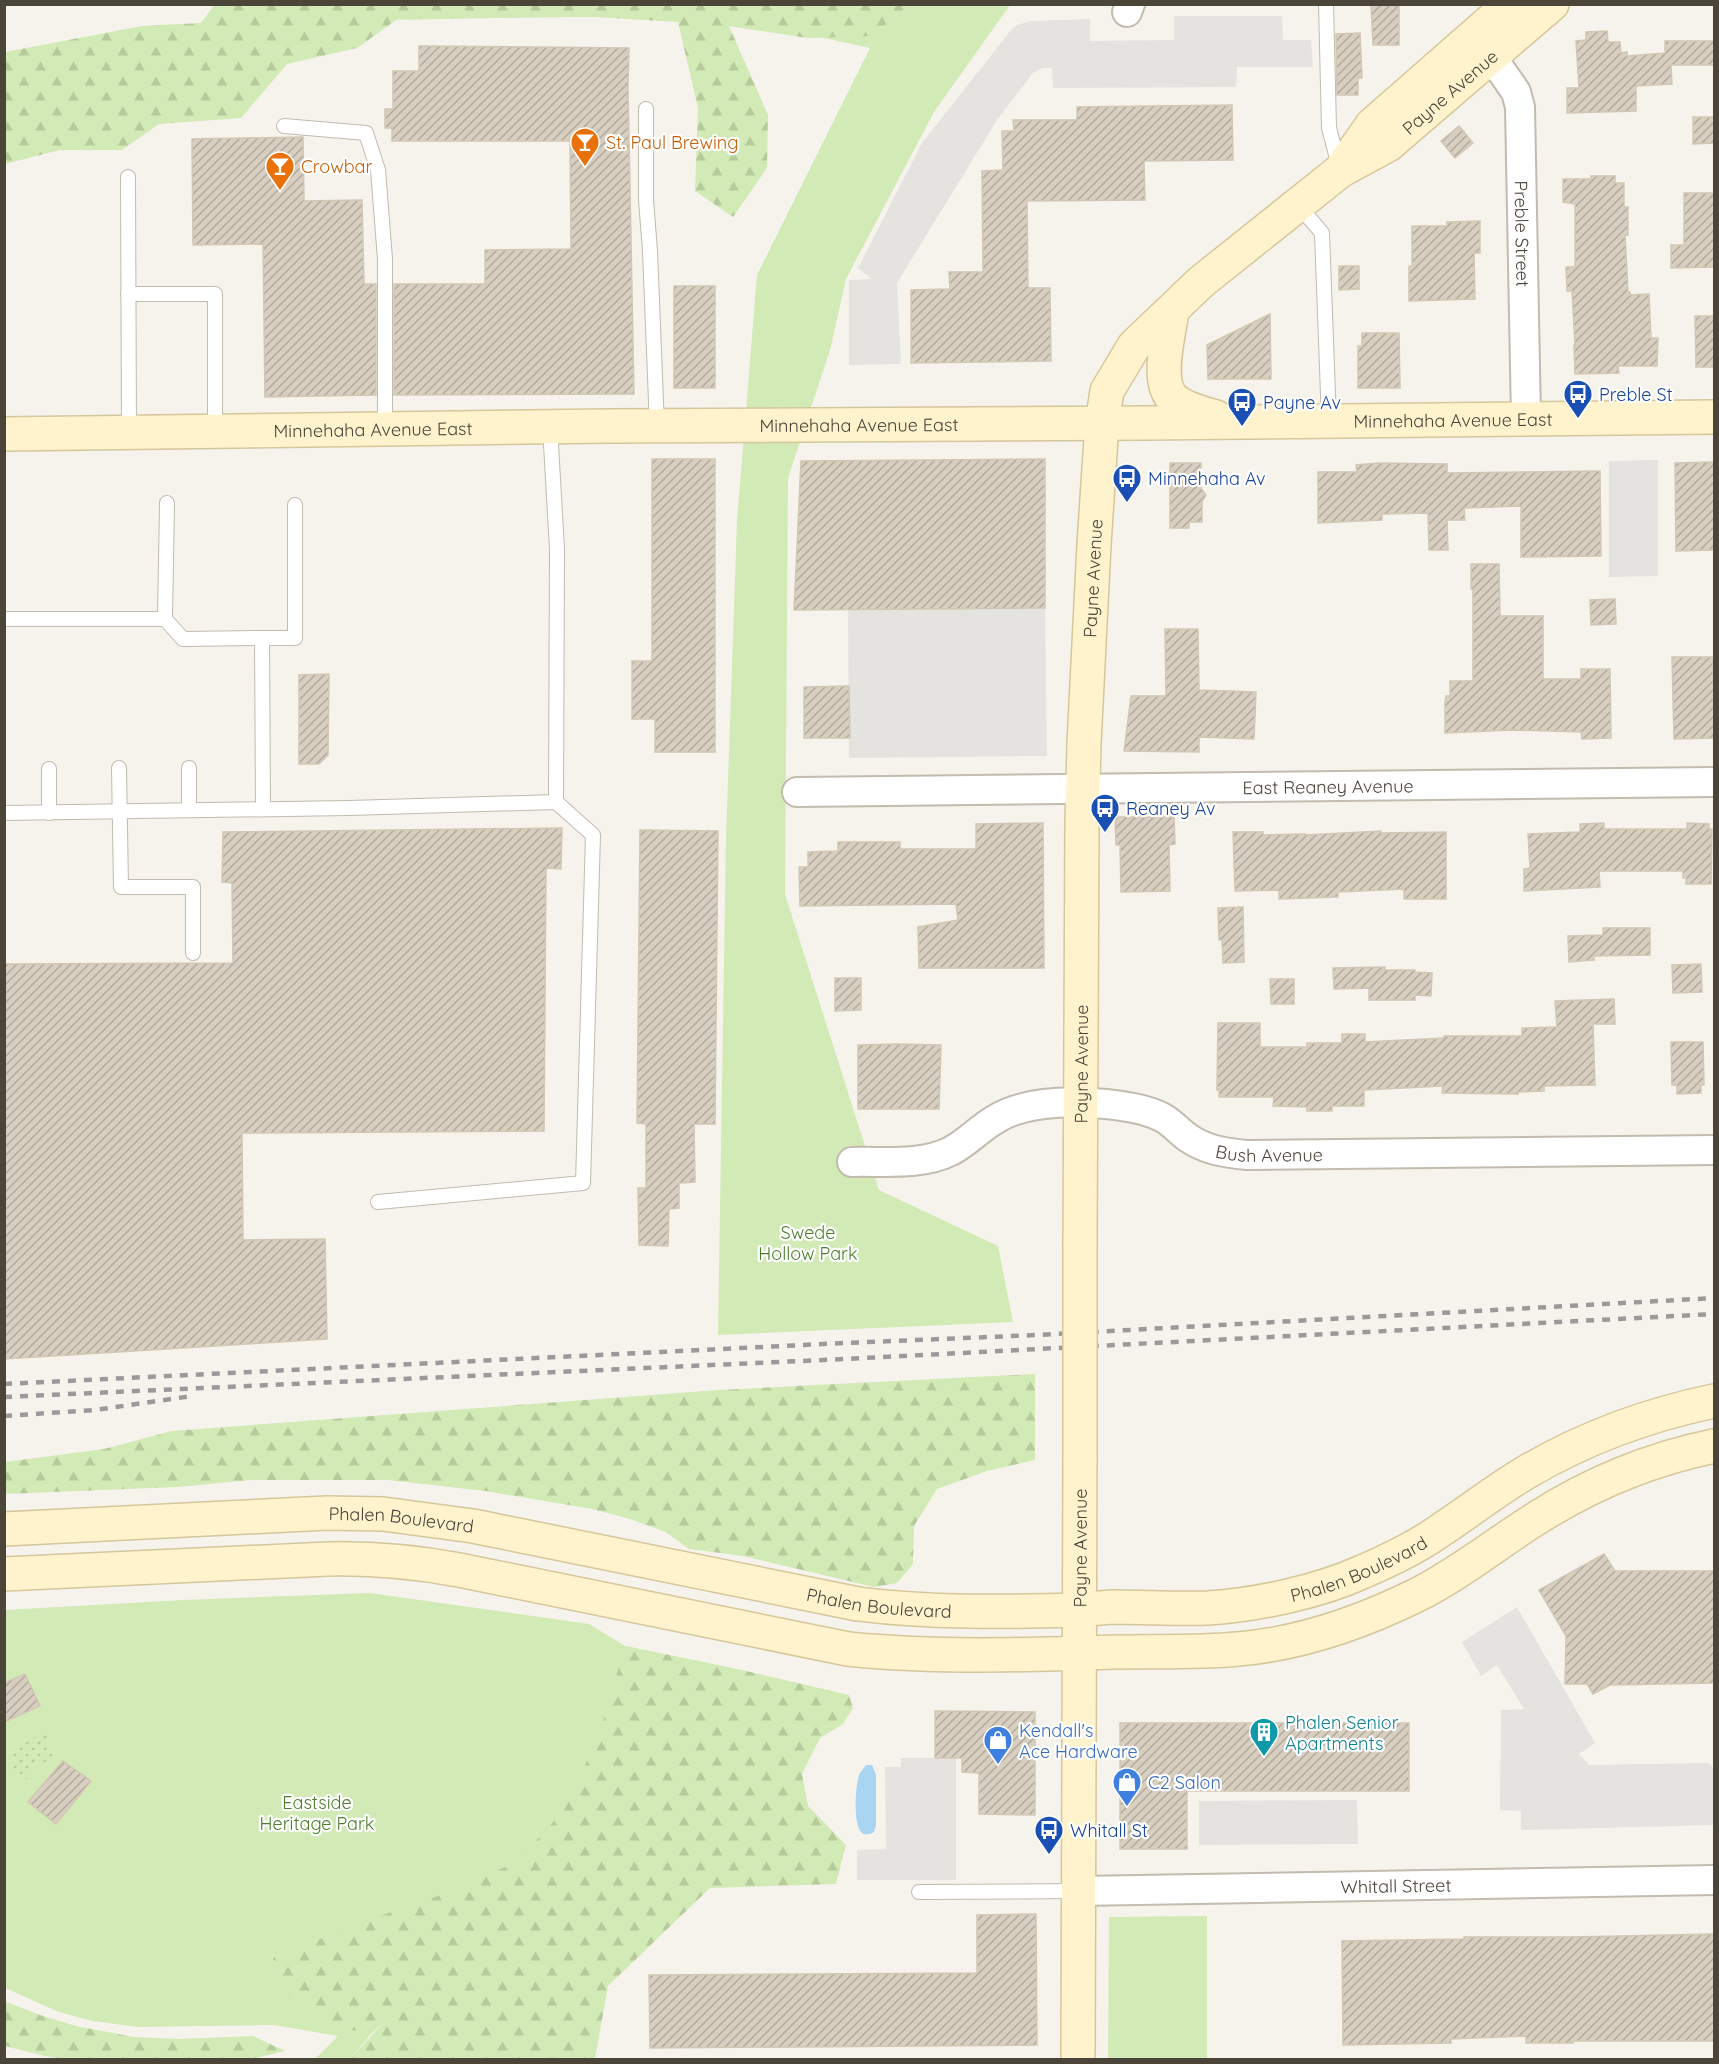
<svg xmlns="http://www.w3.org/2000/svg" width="1719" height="2064" font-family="Quicksand,sans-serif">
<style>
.green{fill:#d2eab5}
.forest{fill:url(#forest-firs)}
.garden{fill:url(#garden-dots)}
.parking{fill:#e5e3e0}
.water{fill:#a9d4f2}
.building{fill:url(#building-hatch);stroke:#d3c7b4;stroke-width:1.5}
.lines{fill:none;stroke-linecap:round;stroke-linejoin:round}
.lane-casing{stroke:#c2bbae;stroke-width:16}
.street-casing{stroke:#c2bbae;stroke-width:32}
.secondary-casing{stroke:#d6c79b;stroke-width:36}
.lane{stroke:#fff;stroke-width:14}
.street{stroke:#fff;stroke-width:28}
.secondary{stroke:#fff3cd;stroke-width:33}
.rail{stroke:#9a9a9a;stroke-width:4.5;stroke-dasharray:8 8;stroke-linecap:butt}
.secondary-bridge-casing{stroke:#d6c79b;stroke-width:36;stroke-linecap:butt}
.secondary-bridge{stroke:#fff3cd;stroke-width:33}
.labels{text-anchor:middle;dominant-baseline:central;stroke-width:4.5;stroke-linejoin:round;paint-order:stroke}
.street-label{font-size:18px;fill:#4b4439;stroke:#fff}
.food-label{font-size:18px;fill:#c56008;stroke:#fff;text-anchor:start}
.transit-label{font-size:18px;fill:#164399;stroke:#fff;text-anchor:start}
.park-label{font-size:18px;fill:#4a7f2a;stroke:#fff}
.culture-label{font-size:18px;fill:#0d838f;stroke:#fff;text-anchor:start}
.shop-label{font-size:18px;fill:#366cbe;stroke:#fff;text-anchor:start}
</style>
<defs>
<pattern id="forest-firs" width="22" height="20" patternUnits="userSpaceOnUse" patternTransform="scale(1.5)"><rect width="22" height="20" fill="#d2eab5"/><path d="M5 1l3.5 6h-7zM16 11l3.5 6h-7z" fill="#b6ca9c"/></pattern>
<pattern id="garden-dots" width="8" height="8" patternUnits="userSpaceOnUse" patternTransform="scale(1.5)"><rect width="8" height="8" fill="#d2eab5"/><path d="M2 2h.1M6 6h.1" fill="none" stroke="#b6ca9c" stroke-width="1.8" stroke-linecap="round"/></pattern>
<pattern id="building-hatch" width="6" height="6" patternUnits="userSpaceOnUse" patternTransform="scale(1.5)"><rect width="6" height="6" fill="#d8cfc1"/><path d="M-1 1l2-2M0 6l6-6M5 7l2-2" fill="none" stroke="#b1aa9e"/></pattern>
</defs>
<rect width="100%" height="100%" fill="#f6f3ec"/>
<g class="green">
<polygon points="388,5 1010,5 934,112 846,279 830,350 788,478 785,894 879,1190 998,1246 1013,1322 718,1335 726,839 737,521 757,275 870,48 713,14 388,20"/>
<polygon points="370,1593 589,1624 625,1646 736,1669 697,1748 372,2033 350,2059 315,2059 338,2036 274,2025 138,2027 93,2021 59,2012 5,1988 4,1610 183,1600"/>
<polygon points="1207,1916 1207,2059 1108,2059 1109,1917"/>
</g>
<g class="forest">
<polygon points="215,4 907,4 907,11 869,36 807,38 729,26 768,115 767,168 733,217 695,191 698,108 678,22 594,17 399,18 357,48 287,64 241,118 159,124 122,150 60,150 5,164 5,52 142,26 201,23"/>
<polygon points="1035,1374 1035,1460 987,1471 937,1489 914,1526 913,1564 897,1583 874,1587 743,1556 689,1549 666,1532 630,1519 592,1509 485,1491 388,1480 251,1480 177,1487 5,1494 5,1462 104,1449 172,1431 719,1390"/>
<polygon points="625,1646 742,1670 849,1695 853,1708 843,1724 820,1738 802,1774 808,1806 846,1845 836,1884 710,1888 608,1986 595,2059 350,2059 386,2020 358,2031 325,2025 286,1996 273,1958 357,1924 452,1891 518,1861 565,1809 600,1732"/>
<polygon points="4,2001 40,2015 76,2026 134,2037 177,2039 253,2036 285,2051 248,2060 70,2060 45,2056 5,2046"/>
</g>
<polygon class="garden" points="45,1730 53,1757 35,1768 24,1782 10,1772 15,1749"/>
<g class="parking">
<polygon points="1174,16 1282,16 1283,40 1311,40 1313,67 1237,67 1236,87 1053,88 1052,68 1043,68 1033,73 997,120 897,283 901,364 849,365 849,280 871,279 858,268 922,143 1011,30 1017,25 1031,21 1090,19 1090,41 1174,40"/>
<polygon points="1658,460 1658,576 1609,577 1609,461"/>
<polygon points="1045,608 1047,756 849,758 848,610"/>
<polygon points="1517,1607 1595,1743 1579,1754 1589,1765 1709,1763 1714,1769 1714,1825 1521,1830 1521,1811 1500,1810 1501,1710 1524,1709 1497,1665 1481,1676 1462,1642"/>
<polygon points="901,1758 956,1758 956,1880 857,1880 857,1850 886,1849 885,1767 901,1767"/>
<polygon points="1357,1800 1358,1844 1199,1845 1199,1801"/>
</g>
<path class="water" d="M 866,1765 L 872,1765 L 876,1775 L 876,1825 L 874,1832 C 871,1834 867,1835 864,1834 C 852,1830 855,1783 860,1773 C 862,1770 864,1768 866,1765 Z"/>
<g class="building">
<polygon points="1371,4 1399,4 1399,45 1373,45"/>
<polygon points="1607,31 1608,42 1620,42 1621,53 1627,52 1627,56 1665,53 1665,41 1714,41 1714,65 1671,65 1672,84 1636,86 1636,111 1567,113 1567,88 1579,88 1576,41 1586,40 1586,32"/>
<polygon points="1360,33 1362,78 1358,78 1358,95 1337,95 1336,34"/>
<polygon points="419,46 629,48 628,88 634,394 394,395 394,284 485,284 485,250 571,249 570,141 392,141 392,128 385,128 385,109 393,109 393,71 419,71"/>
<polygon points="1232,105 1233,160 1144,161 1145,200 1027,201 1028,288 1050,288 1051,361 911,363 911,290 950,289 949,272 983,272 982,171 1003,170 1002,131 1014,131 1013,120 1077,120 1077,107"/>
<polygon points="1693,117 1714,117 1714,143 1693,144"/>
<polygon points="1459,126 1473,143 1455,158 1441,141"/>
<polygon points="303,137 304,201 362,200 364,284 376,284 376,395 265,397 263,244 193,245 192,139"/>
<polygon points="1591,176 1615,176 1615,183 1624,183 1624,207 1628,207 1628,235 1625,235 1628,292 1630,292 1630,295 1649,294 1651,338 1658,338 1657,366 1618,366 1619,373 1575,374 1574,345 1575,345 1572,291 1567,291 1566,267 1575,267 1575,204 1563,202 1563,179 1591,179"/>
<polygon points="1684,193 1714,193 1714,267 1671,268 1671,245 1684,245"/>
<polygon points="1480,221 1480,253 1474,253 1475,299 1409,301 1409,266 1412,266 1412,226 1447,226 1447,222"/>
<polygon points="1339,266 1359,266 1359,289 1339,290"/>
<rect x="674" y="286" width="41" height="102"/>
<polygon points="1270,314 1271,379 1208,379 1207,345"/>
<polygon points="1695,316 1714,316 1714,367 1696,367"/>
<polygon points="1362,333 1399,333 1400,388 1358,388 1358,346 1362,346"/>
<polygon points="652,459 715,459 715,752 655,752 655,719 632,719 632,661 652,661"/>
<polygon points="1045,459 1045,608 794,610 801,461"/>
<polygon points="1714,462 1714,550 1676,551 1675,463"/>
<polygon points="1170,463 1201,463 1201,488 1206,495 1202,502 1202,522 1189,522 1189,528 1170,528"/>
<polygon points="1378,463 1447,464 1447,473 1600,471 1601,556 1521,557 1521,506 1464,508 1465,520 1447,520 1448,550 1429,550 1428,513 1382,514 1382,520 1318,523 1318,472 1357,472 1356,465"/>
<polygon points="1471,564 1499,564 1500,616 1543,616 1543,679 1581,679 1581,669 1610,669 1611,738 1582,739 1581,732 1512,730 1445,733 1445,702 1446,696 1450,696 1450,681 1473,681 1473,589 1471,589"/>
<polygon points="1615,599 1616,624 1591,625 1590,600"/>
<polygon points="1165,629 1198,629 1199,690 1256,692 1254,739 1199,737 1199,752 1124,751 1131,696 1166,696"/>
<polygon points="1672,657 1713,657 1714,738 1674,739"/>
<polygon points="329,674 328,755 319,764 299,764 299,675"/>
<polygon points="849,686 850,738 804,738 804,687"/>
<polygon points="1115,817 1174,817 1175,844 1169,845 1170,891 1121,892 1120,845 1116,845"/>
<polygon points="1043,823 1044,968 919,968 918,927 958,920 956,904 800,906 799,867 808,867 808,852 838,851 838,842 900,842 900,849 976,849 976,824"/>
<polygon points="1604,823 1604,829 1687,829 1687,823 1709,824 1709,829 1712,829 1711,884 1686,884 1686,878 1683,878 1683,871 1599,871 1600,887 1524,891 1524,869 1530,868 1528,834 1580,832 1580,824"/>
<polygon points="562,828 561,869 546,868 544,1131 242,1133 243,1240 325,1239 327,1339 4,1359 4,964 233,963 232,883 222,882 223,832"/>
<polygon points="640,830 718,831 715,1124 694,1124 695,1182 679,1183 679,1208 669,1209 668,1246 639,1245 638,1188 646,1188 646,1124 637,1123"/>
<polygon points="1381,831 1381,833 1446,832 1446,899 1404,899 1404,889 1338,892 1338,897 1279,899 1279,890 1235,891 1233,832 1263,832 1263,835 1305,834 1305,835"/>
<polygon points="1243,907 1244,962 1223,963 1222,940 1219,940 1218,908"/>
<polygon points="1603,928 1650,928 1650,955 1594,956 1594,960 1569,962 1568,936 1603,935"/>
<polygon points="1701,964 1702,992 1673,993 1672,965"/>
<polygon points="1385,967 1385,970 1415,970 1415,972 1432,973 1431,996 1415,995 1415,1000 1369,1000 1369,988 1334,989 1333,968"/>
<polygon points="835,978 861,978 861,1010 835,1011"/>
<polygon points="1270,979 1294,979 1294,1004 1271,1004"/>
<polygon points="1614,999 1615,1024 1593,1024 1595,1085 1544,1086 1544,1091 1518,1092 1518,1094 1442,1093 1443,1086 1364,1090 1364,1106 1332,1106 1332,1111 1307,1111 1307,1107 1273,1106 1274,1097 1219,1097 1219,1090 1217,1090 1218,1023 1260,1023 1260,1047 1307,1047 1307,1043 1342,1043 1342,1034 1365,1034 1365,1042 1444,1038 1444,1036 1522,1036 1522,1028 1557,1027 1555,1001"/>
<polygon points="1671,1042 1703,1042 1704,1085 1701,1085 1701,1093 1677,1094 1677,1085 1672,1085"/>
<polygon points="898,1044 941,1045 939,1109 858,1109 858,1045"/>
<polygon points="1604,1554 1615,1571 1714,1571 1714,1683 1610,1685 1593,1694 1587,1684 1565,1684 1566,1636 1539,1590"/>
<polygon points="25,1674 40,1706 4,1722 4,1683"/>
<polygon points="935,1711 1035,1712 1035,1815 979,1814 979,1773 962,1772 962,1758 935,1758"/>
<polygon points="1120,1723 1409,1723 1409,1791 1187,1791 1187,1849 1120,1849"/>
<polygon points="63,1761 91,1781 56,1824 28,1802"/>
<polygon points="1036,1914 1037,2045 650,2048 649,1975 977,1973 977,1915"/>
<polygon points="1714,1934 1714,2041 1573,2041 1573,2043 1526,2043 1526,2036 1451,2039 1451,2043 1343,2045 1342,1941 1464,1939 1464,1937 1572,1937"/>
</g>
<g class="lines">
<g class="lane-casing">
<g id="lane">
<polyline points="1326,4 1329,128 1339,166"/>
<polyline points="646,109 646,200 650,251 657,427"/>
<polyline points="284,126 366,133 378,170 385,259 385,430"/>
<polyline points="128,177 129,433"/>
<polyline points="1299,206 1322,233 1329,421"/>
<polyline points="128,294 215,294 215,432"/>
<polyline points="4,619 165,619 167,503"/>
<polyline points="165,619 183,639 262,638"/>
<polyline points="119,768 121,887 193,887 193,953"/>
<polyline points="49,769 49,813"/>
<polyline points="263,809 262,638 295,638 295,505"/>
<polyline points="189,810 189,768"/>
<polyline points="4,813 349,808 556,802 557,549 550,427"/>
<polyline points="378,1202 583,1183 593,835 556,802"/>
<polyline points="919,1892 1078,1891"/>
</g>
</g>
<g class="street-casing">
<g id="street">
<polyline points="1127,12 1130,4"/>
<path id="s1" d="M 1491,56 L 1516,92 L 1520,107 L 1526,419"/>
<path id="s2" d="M 797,792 L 1714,782"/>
<path id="s3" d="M 852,1162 C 884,1161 921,1166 951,1151 C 968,1142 980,1128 996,1119 C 1010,1110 1028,1106 1044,1104 C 1075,1100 1138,1103 1165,1119 C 1173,1124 1179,1131 1187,1137 C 1205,1150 1225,1153 1247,1155 L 1714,1150"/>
<path id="s4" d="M 1078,1891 L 1714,1880"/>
</g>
</g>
<g class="secondary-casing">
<g id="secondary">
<polyline points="1344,165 1372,125 1510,4"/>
<path d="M 1172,311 C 1169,334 1157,376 1170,395 C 1179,408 1202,413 1216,417"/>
<path id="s5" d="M 4,434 L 609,426 L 1147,423 L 1714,417"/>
<path id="s6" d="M 1080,1242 L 1082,821 L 1084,743 L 1094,545 L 1102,423 L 1107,391 L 1134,346 L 1201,282 L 1340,171 L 1388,145 L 1552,4"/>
<path id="s7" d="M 4,1529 L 327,1513 L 383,1514 L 473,1526 L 858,1604 C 930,1613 1004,1612 1076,1610 C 1088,1609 1100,1608 1112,1607 C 1144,1607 1176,1609 1208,1608 C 1256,1605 1318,1592 1362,1572 C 1388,1561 1415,1548 1438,1532 C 1467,1513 1495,1491 1525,1473 C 1584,1438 1647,1415 1714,1401"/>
<path d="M 4,1574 L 328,1559 C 373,1558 415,1562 459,1570 L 848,1649 C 936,1658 1025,1655 1114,1652 C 1155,1651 1197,1653 1238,1649 C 1299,1644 1362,1622 1417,1595 C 1459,1574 1497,1543 1537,1518 C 1592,1483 1651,1459 1714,1446"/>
<path id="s8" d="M 1078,2060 L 1080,1458"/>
</g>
</g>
<use href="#lane" class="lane"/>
<use href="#street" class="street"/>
<use href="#secondary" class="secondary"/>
<g class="rail">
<polyline points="4,1384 844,1343 1037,1335 1714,1298"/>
<polyline points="4,1397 845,1359 1714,1314"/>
<polyline points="4,1416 95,1410 192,1396"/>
</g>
<g class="secondary-bridge-casing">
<polyline id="secondary-bridge" points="1080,1458 1080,1242"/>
</g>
<use href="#secondary-bridge" class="secondary-bridge"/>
</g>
<defs>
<g id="bar-pin" transform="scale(1.5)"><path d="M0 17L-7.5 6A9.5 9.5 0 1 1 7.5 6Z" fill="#e8710a" stroke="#fff"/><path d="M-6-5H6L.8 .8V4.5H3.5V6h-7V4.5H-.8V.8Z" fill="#fff"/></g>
<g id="bus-pin" transform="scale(1.5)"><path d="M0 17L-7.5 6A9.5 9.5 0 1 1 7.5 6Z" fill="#1a4fb4" stroke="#fff"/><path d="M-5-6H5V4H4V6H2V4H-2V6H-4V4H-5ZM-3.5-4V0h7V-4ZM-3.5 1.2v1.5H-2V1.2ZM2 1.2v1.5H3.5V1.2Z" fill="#fff"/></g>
<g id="building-pin" transform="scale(1.5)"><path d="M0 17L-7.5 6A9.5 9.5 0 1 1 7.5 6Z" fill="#0f9aa8" stroke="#fff"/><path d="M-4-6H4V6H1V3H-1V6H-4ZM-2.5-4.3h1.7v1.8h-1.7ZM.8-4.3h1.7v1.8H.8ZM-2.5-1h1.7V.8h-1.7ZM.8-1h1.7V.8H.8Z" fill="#fff"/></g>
<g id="shop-pin" transform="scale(1.5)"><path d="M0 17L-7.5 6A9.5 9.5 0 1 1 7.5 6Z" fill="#3f7fe0" stroke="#fff"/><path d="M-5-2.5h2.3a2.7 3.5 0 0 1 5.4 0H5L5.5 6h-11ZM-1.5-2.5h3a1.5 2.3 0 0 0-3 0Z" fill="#fff"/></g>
</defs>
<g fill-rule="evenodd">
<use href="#bar-pin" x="585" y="142"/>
<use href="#bar-pin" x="280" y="166"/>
<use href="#bus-pin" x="1578" y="394"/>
<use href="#bus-pin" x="1242" y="402"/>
<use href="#bus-pin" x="1127" y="478"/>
<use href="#bus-pin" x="1105" y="808"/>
<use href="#building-pin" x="1264" y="1732"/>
<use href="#shop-pin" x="998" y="1740"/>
<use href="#shop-pin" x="1127" y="1782"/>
<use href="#bus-pin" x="1049" y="1830"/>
</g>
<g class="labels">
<g class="street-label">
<text stroke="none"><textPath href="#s6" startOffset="1311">Payne Avenue</textPath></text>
<text stroke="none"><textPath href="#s1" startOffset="186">Preble Street</textPath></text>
<text stroke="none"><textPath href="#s5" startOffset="1449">Minnehaha Avenue East</textPath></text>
<text stroke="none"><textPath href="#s5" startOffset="855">Minnehaha Avenue East</textPath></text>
<text stroke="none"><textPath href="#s5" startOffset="369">Minnehaha Avenue East</textPath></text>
<text stroke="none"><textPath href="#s6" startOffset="664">Payne Avenue</textPath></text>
<text stroke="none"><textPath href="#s2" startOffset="531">East Reaney Avenue</textPath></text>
<text stroke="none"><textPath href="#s6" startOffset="178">Payne Avenue</textPath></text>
<text stroke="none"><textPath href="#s3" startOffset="444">Bush Avenue</textPath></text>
<text stroke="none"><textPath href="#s7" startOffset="398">Phalen Boulevard</textPath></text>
<text stroke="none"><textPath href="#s8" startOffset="512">Payne Avenue</textPath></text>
<text stroke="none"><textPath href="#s7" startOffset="1370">Phalen Boulevard</textPath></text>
<text stroke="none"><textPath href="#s7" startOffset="884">Phalen Boulevard</textPath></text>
<text stroke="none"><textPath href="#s4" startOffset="318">Whitall Street</textPath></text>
</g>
<g class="food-label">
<text x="606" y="142">St. Paul Brewing</text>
<text x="301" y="166">Crowbar</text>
</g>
<g class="transit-label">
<text x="1599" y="394">Preble St</text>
<text x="1263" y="402">Payne Av</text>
<text x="1148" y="478">Minnehaha Av</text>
<text x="1126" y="808">Reaney Av</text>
<text x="1070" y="1830">Whitall St</text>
</g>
<g class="park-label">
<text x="808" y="1232">Swede<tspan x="808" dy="21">Hollow Park</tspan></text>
<text x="317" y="1802">Eastside<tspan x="317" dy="21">Heritage Park</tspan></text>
</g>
<g class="culture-label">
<text x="1285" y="1722">Phalen Senior<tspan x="1285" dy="21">Apartments</tspan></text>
</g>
<g class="shop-label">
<text x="1019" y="1730">Kendall's<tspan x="1019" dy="21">Ace Hardware</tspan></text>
<text x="1148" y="1782">C2 Salon</text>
</g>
</g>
<rect width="1719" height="2064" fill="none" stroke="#4b4439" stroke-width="12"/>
</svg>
